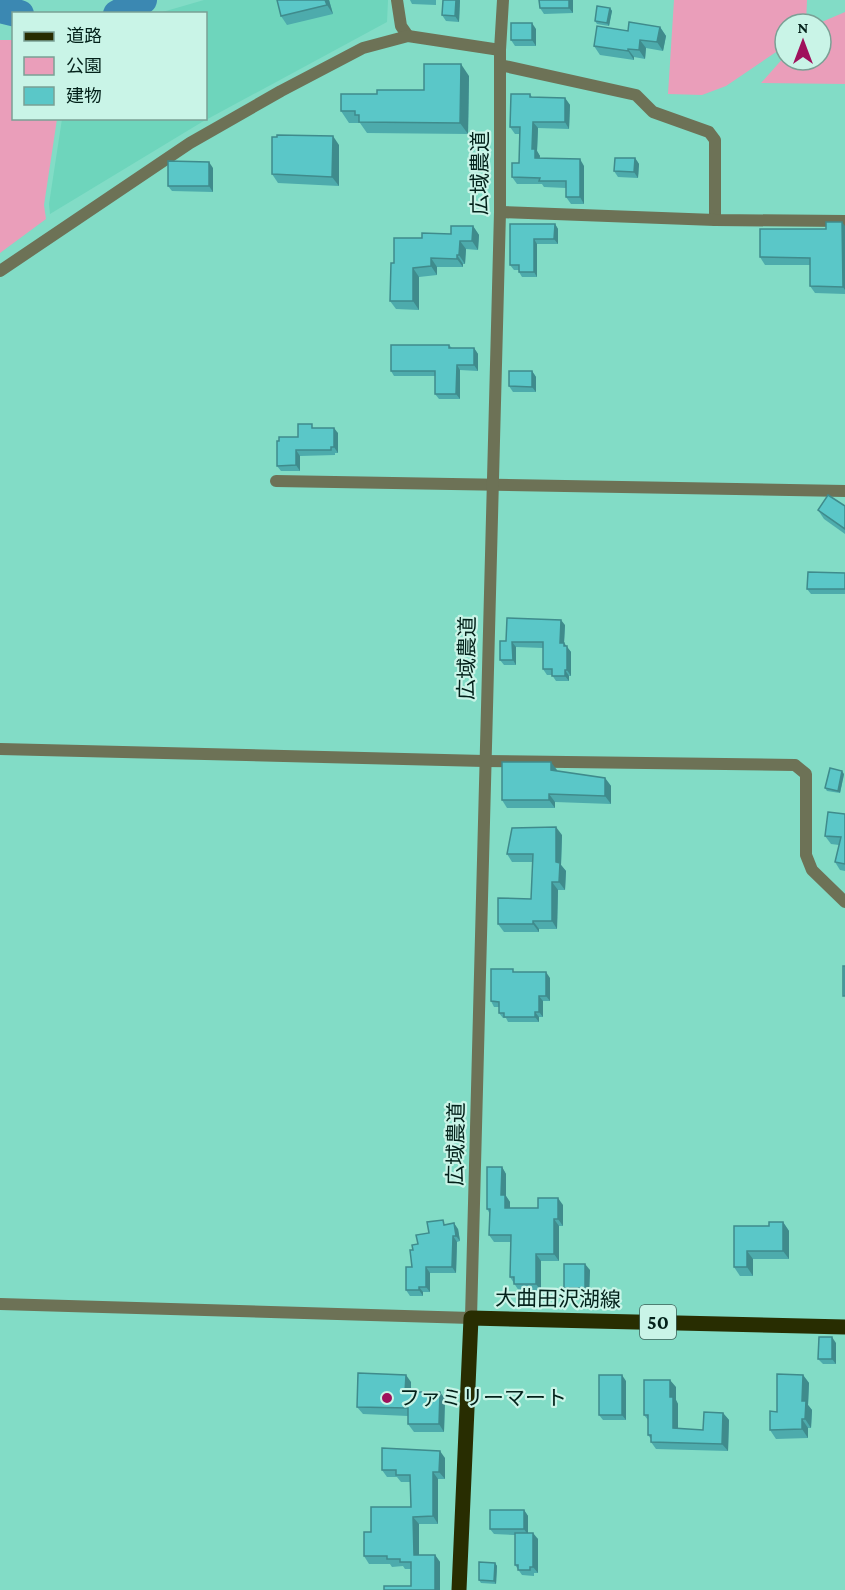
<svg xmlns="http://www.w3.org/2000/svg" width="845" height="1590" font-family="'Crimson Pro','Noto Sans JP',serif">
<style>
.built{fill:#6ed5bc}
.green{fill:#ea9eba}
.lines{fill:none;stroke-linecap:round;stroke-linejoin:round}
.river{stroke:#3b88b2;stroke-width:28}
.minor{stroke:#6d7256;stroke-width:12}
.tertiary{stroke:#6d7256;stroke-width:12}
.primary{stroke:#282d01;stroke-width:15}
.wall{fill:#4dabac}
.shaded-wall{fill:#3f8b8c}
.building{fill:#5ac7c8;stroke:#3f8b8c;stroke-width:1.5}
.poi-dot{fill:#9f115c;stroke:#c9f4e7;stroke-width:2}
.labels{text-anchor:middle;dominant-baseline:central;stroke-width:4.5;stroke-linejoin:round;paint-order:stroke}
.shield{fill:#c9f4e7;stroke:#3e6058;stroke-width:1.5}
.shield-label{font-size:20px;font-weight:bold;fill:#03211a}
.street-label{font-size:21px;fill:#03211a;stroke:#c9f4e7}
.poi-label{font-size:21px;fill:#03211a;stroke:#c9f4e7;text-anchor:start}
</style>
<rect width="100%" height="100%" fill="#82dcc6"/>
<polygon class="built" points="204,0 388,0 387,22 202,122 50,214 49,204 62,119 206,118 206,14 159,13"/>
<g class="green">
<polygon points="674,0 807,0 806,24 785,24 785,46 726,86 702,95 668,94"/>
<polygon points="845,12 845,84 761,83 785,56 785,60 821,60 821,24 817,24"/>
<polygon points="0,40 13,40 14,118 57,119 44,205 46,219 0,253"/>
</g>
<g class="lines">
<g class="river">
<polyline points="0,9 20,14"/>
<polyline points="117,14 143,0"/>
</g>
<g class="minor">
<polyline points="397,0 401,26 408,36"/>
<polyline points="500,65 636,95 653,112 709,132 715,140 715,220"/>
<polyline points="500,212 715,220 845,221"/>
<polyline points="0,271 190,143 281,91 363,48 408,36 500,50"/>
<polyline points="276,481 845,491"/>
<polyline points="0,749 484,761 795,765 806,774 806,855 812,870 845,902"/>
</g>
<polyline class="tertiary" points="0,1304 471,1318 500,212 500,50 503,0"/>
<polyline class="primary" points="459,1590 471,1318 845,1327"/>
</g>
<g class="wall">
<polygon points="329,0 333,14 287,25 281,16"/>
<polygon points="410,0 436,0 436,5 412,4"/>
<polygon points="460,0 459,22 446,21 442,15"/>
<polygon points="539,0 573,0 573,13 544,14 540,8"/>
<polygon points="610,8 612,11 609,26 597,24 595,21"/>
<polygon points="660,27 666,36 663,51 646,48 645,59 634,57 634,60 600,55 594,46 628,31"/>
<polygon points="536,29 536,46 515,46 511,40"/>
<polygon points="469,76 468,134 367,133 360,123 349,123 341,111 377,94 424,90"/>
<polygon points="530,94 532,97 565,98 570,105 569,129 538,128 537,151 540,156 539,158 584,166 584,204 571,204 566,197 566,188 544,187 542,184 517,184 512,177 519,163 519,134 515,134 510,127"/>
<polygon points="277,137 339,145 339,186 278,183 272,174"/>
<polygon points="635,158 639,164 638,178 618,177 614,171"/>
<polygon points="213,168 213,192 172,191 168,186"/>
<polygon points="510,224 555,224 558,229 558,244 537,244 537,277 522,277 519,272 519,270 514,270 510,265"/>
<polygon points="473,226 479,235 478,250 466,249 465,264 463,264 463,267 437,267 437,275 419,277 419,310 396,309 390,301 394,263 422,238 451,234"/>
<polygon points="845,226 845,294 815,293 810,286 810,265 765,265 760,257 826,229"/>
<polygon points="449,345 452,348 474,348 478,354 478,371 460,370 460,399 439,399 435,394 435,376 394,376 391,371"/>
<polygon points="532,371 536,377 536,392 513,392 509,386"/>
<polygon points="314,428 338,433 338,453 335,453 335,455 300,456 300,471 281,471 277,466 298,437"/>
<polygon points="845,506 845,534 824,519 818,510"/>
<polygon points="845,573 845,594 811,594 807,589"/>
<polygon points="565,625 564,643 571,652 571,676 569,676 569,681 556,681 552,675 547,675 543,669 543,648 516,647 516,665 504,665 500,660 506,641"/>
<polygon points="557,770 557,771 605,778 611,786 611,804 555,802 555,808 507,808 502,800"/>
<polygon points="844,774 840,793 827,791 825,788"/>
<polygon points="845,814 845,871 840,870 835,862 839,845 831,844 825,836"/>
<polygon points="562,835 561,865 566,871 565,890 558,890 557,929 539,929 539,932 504,932 498,924 531,899 533,862 512,862 507,854"/>
<polygon points="515,972 550,978 550,1001 543,1001 543,1017 539,1017 539,1022 508,1022 506,1018 503,1018 499,1013 499,1007 494,1007 491,1001"/>
<polygon points="502,1167 506,1174 506,1196 510,1202 510,1208 538,1208 563,1205 563,1226 559,1226 559,1261 541,1261 541,1291 519,1291 510,1277 511,1242 494,1242 489,1235 490,1214 487,1209"/>
<polygon points="783,1222 789,1231 789,1259 753,1259 753,1276 740,1276 734,1267 734,1226 769,1226"/>
<polygon points="447,1225 458,1229 460,1241 457,1242 456,1273 430,1273 430,1292 423,1292 423,1296 410,1296 406,1290 412,1267 413,1250 429,1233"/>
<polygon points="590,1270 589,1294 568,1294 564,1288"/>
<polygon points="836,1343 836,1364 823,1364 818,1359"/>
<polygon points="803,1375 809,1383 808,1405 812,1410 811,1428 808,1428 808,1438 776,1439 770,1430 777,1412"/>
<polygon points="626,1381 626,1420 603,1420 599,1415"/>
<polygon points="411,1382 411,1392 445,1399 444,1432 414,1432 408,1424 408,1416 363,1414 357,1407"/>
<polygon points="676,1387 676,1400 678,1404 678,1429 703,1430 723,1413 729,1420 728,1451 656,1449 651,1442 651,1439 648,1435 648,1420 644,1415"/>
<polygon points="445,1458 445,1479 438,1479 438,1524 419,1524 419,1555 435,1555 440,1562 411,1586 411,1569 405,1569 403,1566 392,1567 390,1564 369,1564 364,1556 371,1532 411,1507 410,1482 401,1482 397,1477 387,1477 382,1470"/>
<polygon points="524,1510 528,1516 528,1533 538,1539 538,1573 534,1573 534,1576 522,1575 515,1565 515,1535 494,1534 490,1529"/>
<polygon points="495,1563 497,1566 496,1584 481,1583 479,1580"/>
</g>
<g class="shaded-wall">
<polygon points="325,0 329,0 333,14 327,5"/>
<polygon points="456,0 460,0 459,22 455,16"/>
<polygon points="569,0 573,0 573,13 569,8"/>
<polygon points="610,8 612,11 609,26 607,23"/>
<polygon points="532,23 536,29 536,46 532,40"/>
<polygon points="660,27 666,36 663,51 657,42"/>
<polygon points="640,40 646,48 645,59 639,50"/>
<polygon points="628,49 634,57 634,60 628,51"/>
<polygon points="461,64 469,76 468,134 460,123"/>
<polygon points="565,98 570,105 569,129 565,122"/>
<polygon points="533,122 538,128 537,151 540,156 539,165 535,158 532,149"/>
<polygon points="333,136 339,145 339,186 332,177"/>
<polygon points="635,158 639,164 638,178 634,172"/>
<polygon points="580,159 584,166 584,204 580,197"/>
<polygon points="209,162 213,168 213,192 209,186"/>
<polygon points="842,222 845,226 845,290 843,287"/>
<polygon points="555,224 558,229 558,244 554,239"/>
<polygon points="473,226 479,235 478,250 472,241"/>
<polygon points="534,239 537,244 537,277 534,272"/>
<polygon points="460,241 466,249 465,264 459,255"/>
<polygon points="457,255 463,264 463,267 457,259"/>
<polygon points="431,258 437,267 437,275 431,266"/>
<polygon points="413,268 419,277 419,310 413,301"/>
<polygon points="474,348 478,354 478,371 474,365"/>
<polygon points="457,365 460,370 460,399 456,394"/>
<polygon points="532,371 536,377 536,392 532,387"/>
<polygon points="334,428 338,433 338,453 334,447"/>
<polygon points="296,450 300,456 300,471 296,465"/>
<polygon points="561,620 565,625 564,643 571,652 571,676 567,670 560,643"/>
<polygon points="512,642 516,647 516,665 513,660"/>
<polygon points="565,670 569,676 569,681 565,676"/>
<polygon points="551,762 557,770 557,778 551,770"/>
<polygon points="842,771 844,774 840,793 838,791"/>
<polygon points="605,778 611,786 611,804 605,796"/>
<polygon points="549,794 555,802 555,808 549,800"/>
<polygon points="556,827 562,835 561,865 566,871 565,890 559,882 556,862"/>
<polygon points="552,882 558,890 557,929 552,921"/>
<polygon points="533,921 539,929 539,932 533,924"/>
<polygon points="546,972 550,978 550,1001 546,996"/>
<polygon points="539,996 543,1001 543,1017 539,1012"/>
<polygon points="535,1012 539,1017 539,1022 535,1017"/>
<polygon points="502,1167 506,1174 506,1196 510,1202 510,1215 505,1208 501,1195"/>
<polygon points="558,1198 563,1205 563,1226 558,1219"/>
<polygon points="554,1219 559,1226 559,1261 554,1254"/>
<polygon points="783,1222 789,1231 789,1259 783,1251"/>
<polygon points="454,1223 458,1229 460,1241 456,1236"/>
<polygon points="453,1236 457,1242 456,1273 452,1267"/>
<polygon points="747,1251 753,1259 753,1276 747,1267"/>
<polygon points="536,1254 541,1261 541,1291 536,1284"/>
<polygon points="585,1264 590,1270 589,1294 585,1288"/>
<polygon points="426,1267 430,1273 430,1292 426,1287"/>
<polygon points="419,1287 423,1292 423,1296 419,1290"/>
<polygon points="832,1337 836,1343 836,1364 832,1359"/>
<polygon points="406,1375 411,1382 411,1399 405,1392"/>
<polygon points="622,1375 626,1381 626,1420 622,1415"/>
<polygon points="803,1375 809,1383 808,1405 812,1410 811,1428 805,1419 802,1401"/>
<polygon points="670,1380 676,1387 676,1400 678,1404 678,1436 673,1428 670,1397"/>
<polygon points="440,1392 445,1399 444,1432 439,1424"/>
<polygon points="723,1413 729,1420 728,1451 722,1444"/>
<polygon points="802,1419 808,1428 808,1438 802,1429"/>
<polygon points="440,1451 445,1458 445,1479 439,1472"/>
<polygon points="433,1472 438,1479 438,1524 433,1516"/>
<polygon points="524,1510 528,1516 528,1535 524,1529"/>
<polygon points="413,1517 419,1524 419,1562 414,1555"/>
<polygon points="533,1533 538,1539 538,1573 533,1567"/>
<polygon points="435,1555 440,1562 440,1590 435,1590"/>
<polygon points="495,1563 497,1566 496,1584 494,1581"/>
</g>
<g class="building">
<polygon points="277,0 325,0 327,5 281,16"/>
<polygon points="443,0 456,0 455,16 442,15"/>
<polygon points="539,0 569,0 569,8 540,8"/>
<polygon points="597,6 610,8 607,23 595,21"/>
<polygon points="629,22 660,27 657,42 640,40 639,50 628,49 628,51 594,46 597,26 628,31"/>
<rect x="511" y="23" width="21" height="17"/>
<polygon points="424,64 461,64 460,123 359,122 359,115 355,115 355,111 341,111 341,94 377,94 377,90 424,90"/>
<polygon points="511,94 530,94 530,97 565,98 565,122 533,122 532,149 535,149 535,158 580,159 580,197 566,197 566,181 539,181 540,178 512,177 512,163 519,163 520,127 510,127"/>
<polygon points="277,135 333,136 332,177 272,174 272,137 277,137"/>
<polygon points="615,158 635,158 634,172 614,171"/>
<polygon points="168,161 209,162 209,186 168,186"/>
<polygon points="826,222 842,222 843,287 810,286 810,258 760,257 760,229 826,229"/>
<polygon points="510,224 555,224 554,239 534,239 534,272 519,272 519,265 510,265"/>
<polygon points="451,226 473,226 472,241 460,241 459,255 457,255 457,259 431,258 431,266 413,268 413,301 390,301 391,263 394,263 394,238 422,238 422,233 451,234"/>
<polygon points="391,345 449,345 449,348 474,348 474,365 457,365 456,394 435,394 435,371 391,371"/>
<polygon points="509,371 532,371 532,387 509,386"/>
<polygon points="298,424 312,424 312,428 334,428 334,447 331,447 331,450 296,450 296,465 277,466 277,441 279,441 279,437 298,437"/>
<polygon points="828,495 845,506 845,529 818,510"/>
<polygon points="808,572 845,573 845,589 807,589"/>
<polygon points="507,618 561,620 560,643 564,643 564,646 567,646 567,670 565,670 565,676 552,676 552,669 543,669 543,642 512,642 513,660 500,660 500,641 506,641"/>
<polygon points="502,762 551,762 551,770 605,778 605,796 549,794 549,800 502,800"/>
<polygon points="830,768 842,771 838,791 825,788"/>
<polygon points="828,812 845,814 845,864 835,862 841,837 825,836"/>
<polygon points="556,827 556,862 560,863 559,882 552,882 552,921 533,921 533,924 498,924 498,898 531,899 533,854 507,854 512,828"/>
<rect x="843" y="966" width="2" height="30"/>
<polygon points="491,969 513,969 513,972 546,972 546,996 539,996 539,1012 535,1012 535,1017 504,1017 504,1013 499,1013 499,1002 491,1001"/>
<polygon points="487,1167 502,1167 501,1195 505,1195 505,1208 538,1208 538,1198 558,1198 558,1219 554,1219 554,1254 536,1254 536,1284 514,1284 514,1277 510,1277 511,1235 489,1235 490,1209 487,1209"/>
<polygon points="443,1220 444,1225 454,1223 456,1236 453,1236 452,1267 426,1267 426,1287 419,1287 419,1290 406,1290 406,1267 412,1267 410,1250 413,1250 412,1245 418,1244 416,1235 429,1233 427,1222"/>
<polygon points="769,1222 783,1222 783,1251 747,1251 747,1267 734,1267 734,1226 769,1226"/>
<rect x="564" y="1264" width="21" height="24"/>
<polygon points="819,1337 832,1337 832,1359 818,1359"/>
<polygon points="358,1373 406,1375 405,1392 440,1392 439,1424 408,1424 408,1408 357,1407"/>
<polygon points="777,1374 803,1375 802,1401 806,1401 805,1419 802,1419 802,1429 770,1430 770,1411 777,1412"/>
<rect x="599" y="1375" width="23" height="40"/>
<polygon points="644,1380 670,1380 670,1397 673,1397 673,1428 703,1430 704,1412 723,1413 722,1444 651,1442 651,1435 648,1435 648,1415 644,1415"/>
<polygon points="382,1448 440,1451 439,1472 433,1472 433,1516 413,1517 414,1555 435,1555 435,1590 384,1590 384,1586 411,1586 411,1562 400,1562 400,1559 387,1559 387,1556 364,1556 364,1532 371,1532 371,1507 411,1507 410,1475 396,1475 396,1470 382,1470"/>
<rect x="490" y="1510" width="34" height="19"/>
<polygon points="515,1533 533,1533 533,1567 530,1567 530,1570 518,1570 518,1565 515,1565"/>
<polygon points="479,1562 495,1563 494,1581 479,1580"/>
</g>
<circle class="poi-dot" cx="387" cy="1398" r="6"/>
<g class="labels">
<rect class="shield" x="640" y="1305" width="36" height="34" rx="4.5"/>
<g class="shield-label">
<text x="658" y="1322">50</text>
</g>
<g class="street-label">
<text transform="translate(480 173) rotate(-90)">広域農道</text>
<text transform="translate(467 658) rotate(-89)">広域農道</text>
<text transform="translate(456 1144) rotate(-89)">広域農道</text>
<text transform="translate(558 1299) rotate(1)">大曲田沢湖線</text>
</g>
<g class="poi-label">
<text x="399" y="1398">ファミリーマート</text>
</g>
</g>
<rect x="12" y="12" width="195" height="108" fill="#c9f4e7" stroke="#7aa095" stroke-width="1.5"/>
<rect x="24" y="32" width="30" height="9" fill="#282d01" stroke="#7aa095" stroke-width="1.5"/>
<text x="66" y="42" font-size="18" fill="#03211a">道路</text>
<rect x="24" y="57" width="30" height="18" fill="#ea9eba" stroke="#7aa095" stroke-width="1.5"/>
<text x="66" y="72" font-size="18" fill="#03211a">公園</text>
<rect x="24" y="87" width="30" height="18" fill="#5ac7c8" stroke="#7aa095" stroke-width="1.5"/>
<text x="66" y="102" font-size="18" fill="#03211a">建物</text>
<g transform="translate(803 42)"><circle r="28" fill="#c9f4e7" stroke="#7aa095" stroke-width="1.5"/>
<path d="M0-4.5L10 22L0 15L-10 22Z" fill="#9f115c"/>
<text y="-9" font-size="16" font-weight="bold" text-anchor="middle" fill="#03211a">N</text>
</g>
</svg>
